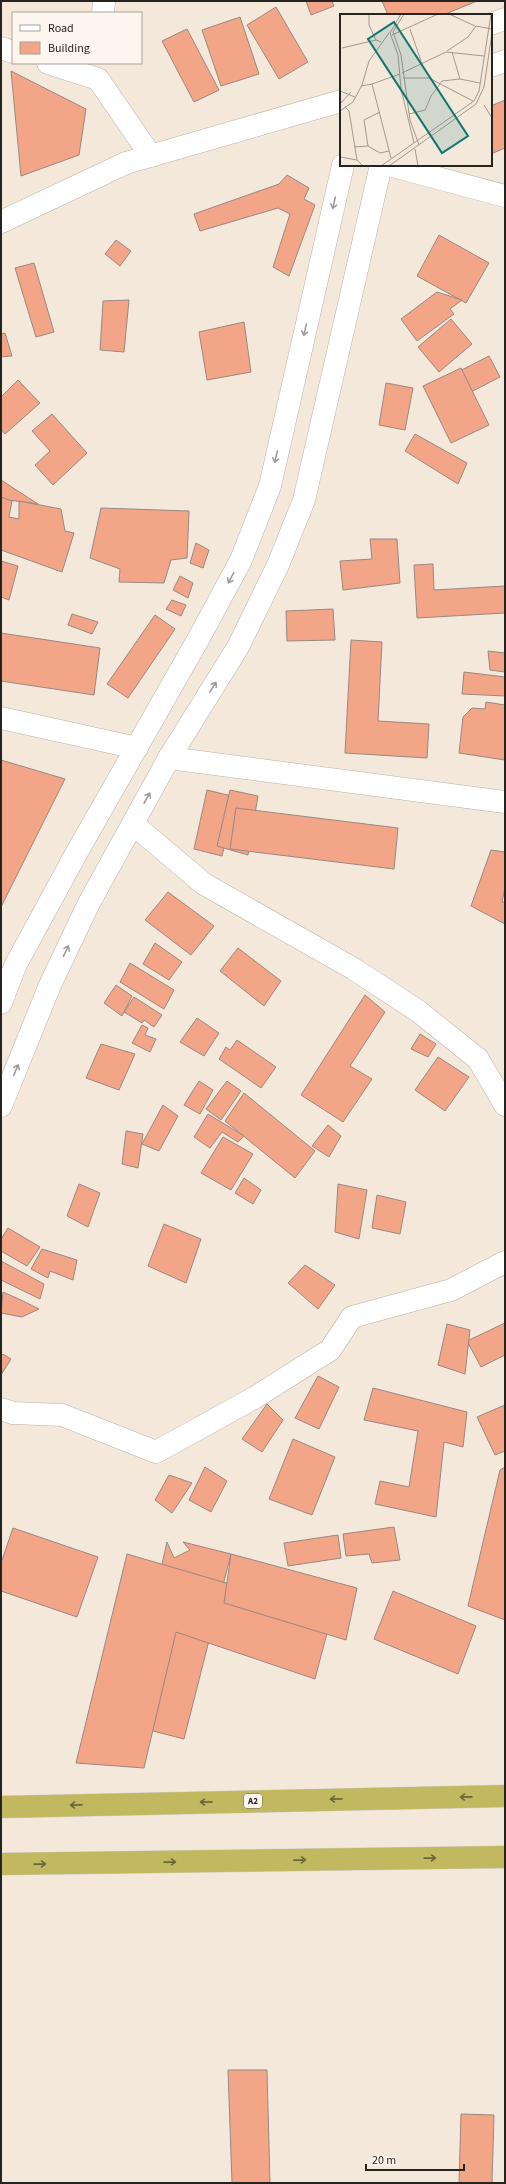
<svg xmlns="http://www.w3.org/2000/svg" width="506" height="2184" font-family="'Source Sans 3',sans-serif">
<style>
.building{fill:#f3a588;stroke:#998882}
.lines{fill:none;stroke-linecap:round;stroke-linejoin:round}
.minor-casing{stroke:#bcb1a4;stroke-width:23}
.tertiary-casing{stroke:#bcb1a4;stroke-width:23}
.trunk-casing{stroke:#cfcfce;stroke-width:23}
.minor{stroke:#fff;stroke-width:22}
.tertiary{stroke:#fff;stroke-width:22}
.trunk{stroke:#c2b860;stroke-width:22}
.oneway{stroke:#9e9c9a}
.oneway2{stroke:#6d663c}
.labels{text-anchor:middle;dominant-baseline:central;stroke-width:3;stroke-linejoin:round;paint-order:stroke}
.shield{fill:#fdf6ee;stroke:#67625c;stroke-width:1}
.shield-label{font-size:9px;font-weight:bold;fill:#27231e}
.inset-road{fill:none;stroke:#a2998f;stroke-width:1}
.view{fill:#0f766e;fill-opacity:0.15;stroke:#0f766e;stroke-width:2}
.inset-edge{fill:none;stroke:#27231e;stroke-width:2}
</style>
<rect width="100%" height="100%" fill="#f4e8db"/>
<g class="building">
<polygon points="306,1 332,1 334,6 311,15"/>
<polygon points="382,1 477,1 443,15 388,15"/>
<polygon points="276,7 308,62 279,79 247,25"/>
<polygon points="240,17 259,74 221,86 202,30"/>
<polygon points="187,29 219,90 194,102 162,41"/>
<polygon points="11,71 86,109 79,155 21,176"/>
<polygon points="505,100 505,148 491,154 491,106"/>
<polygon points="287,175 309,188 304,199 315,205 289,276 273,267 290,214 278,208 200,231 194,214 279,184"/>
<polygon points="439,235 489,263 466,303 417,276"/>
<polygon points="116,240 131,251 120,266 105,254"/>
<polygon points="34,263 54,332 36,337 15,268"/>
<polygon points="437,292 462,300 450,309 454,314 417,341 401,319"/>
<polygon points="129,300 124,352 100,350 103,301"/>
<polygon points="451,319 472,344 439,372 418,347"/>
<polygon points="244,322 251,372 207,380 199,332"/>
<polygon points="5,333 12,356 1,357 1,334"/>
<polygon points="489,356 500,377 465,395 454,374"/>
<polygon points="461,368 489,425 451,443 423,386"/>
<polygon points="18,380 40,403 5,434 1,429 1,397"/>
<polygon points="386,383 413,388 405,430 379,425"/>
<polygon points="52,414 87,453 53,485 35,465 50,451 32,431"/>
<polygon points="415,434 467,463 458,484 405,451"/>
<polygon points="1,480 38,504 1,499"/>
<polygon points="1,497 12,501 9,517 19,519 19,501 61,509 65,531 74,533 62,572 1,550"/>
<polygon points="101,508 189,511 187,558 171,560 164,583 119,582 120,569 90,558"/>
<polygon points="370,539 397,539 400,583 343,590 340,561 372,559"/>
<polygon points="196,543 209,550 203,568 190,563"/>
<polygon points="1,561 18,566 9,600 1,597"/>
<polygon points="433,564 434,590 505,586 505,613 417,618 414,565"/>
<polygon points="180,576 193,583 188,598 173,590"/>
<polygon points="172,600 186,605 181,616 166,609"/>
<polygon points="333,609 335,640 287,641 286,611"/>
<polygon points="72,614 98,622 92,634 68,625"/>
<polygon points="155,615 175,629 128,698 107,684"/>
<polygon points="1,633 100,648 94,695 1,681"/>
<polygon points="351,640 382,642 378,721 429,724 427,758 345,753"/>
<polygon points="488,651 505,653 505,672 490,670"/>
<polygon points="464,672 505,677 505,696 462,694"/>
<polygon points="486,702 505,705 505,760 459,753 463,717 472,708 485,709"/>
<polygon points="1,760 65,779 1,907"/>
<polygon points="207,790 236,797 222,856 194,849"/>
<polygon points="230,790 258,796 248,855 217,846"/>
<polygon points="236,808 398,828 394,869 230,849"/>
<polygon points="491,850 505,852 505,888 502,902 505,902 505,924 471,906"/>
<polygon points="168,892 214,926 191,955 145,920"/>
<polygon points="155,943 182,962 169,980 143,964"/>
<polygon points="238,948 281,981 264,1006 220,971"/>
<polygon points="130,963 174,990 164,1009 120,982"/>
<polygon points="116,985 132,996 122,1016 104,1003"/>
<polygon points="365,995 385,1012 350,1066 372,1079 343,1122 301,1095"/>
<polygon points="134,997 162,1015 154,1027 144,1020 142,1023 124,1012"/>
<polygon points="197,1018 219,1033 204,1056 180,1042"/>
<polygon points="142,1025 148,1028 145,1035 156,1039 150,1052 132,1043"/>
<polygon points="420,1034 436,1044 428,1057 411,1049"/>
<polygon points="237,1040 276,1067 261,1088 219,1059 226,1047 230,1050"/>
<polygon points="101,1044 135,1054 119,1090 86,1078"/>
<polygon points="438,1057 469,1077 445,1111 415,1090"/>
<polygon points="199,1081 213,1090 200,1114 184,1105"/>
<polygon points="227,1081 241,1091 221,1120 206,1109"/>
<polygon points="244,1093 315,1151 295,1178 225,1121"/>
<polygon points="163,1105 178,1116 159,1151 142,1144"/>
<polygon points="208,1114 244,1136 238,1142 222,1132 210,1148 194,1137"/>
<polygon points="328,1125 341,1136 329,1157 312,1146"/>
<polygon points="126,1131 143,1134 138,1168 122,1164"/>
<polygon points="223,1137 253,1154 231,1190 201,1173"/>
<polygon points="244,1178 261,1190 253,1204 235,1193"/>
<polygon points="79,1184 100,1193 88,1227 67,1216"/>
<polygon points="338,1184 367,1190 359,1239 335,1232"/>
<polygon points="377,1195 406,1202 400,1234 372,1228"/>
<polygon points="164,1224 201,1239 186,1283 148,1266"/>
<polygon points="8,1228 40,1247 27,1266 1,1251 1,1239"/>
<polygon points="42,1249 77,1260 73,1280 50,1271 48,1278 31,1269"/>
<polygon points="1,1261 44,1284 40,1299 1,1280"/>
<polygon points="305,1265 335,1285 318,1309 288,1283"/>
<polygon points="3,1292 23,1301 39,1309 22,1317 1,1313"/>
<polygon points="505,1323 505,1355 481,1367 467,1341"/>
<polygon points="447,1324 470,1330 465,1374 438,1365"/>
<polygon points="3,1354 11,1359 1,1375 1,1356"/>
<polygon points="318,1376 339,1387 319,1429 295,1418"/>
<polygon points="373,1388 467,1412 463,1447 444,1442 436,1517 375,1504 380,1481 409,1487 418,1431 364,1420"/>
<polygon points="267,1404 283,1420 262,1452 242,1439"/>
<polygon points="505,1405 505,1451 495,1455 477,1417"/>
<polygon points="293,1439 335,1457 312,1515 269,1499"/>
<polygon points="205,1467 227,1481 211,1512 189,1500"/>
<polygon points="505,1467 505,1620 468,1606 500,1470"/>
<polygon points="169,1475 192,1483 172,1513 155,1500"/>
<polygon points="394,1527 400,1560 372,1563 369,1554 346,1556 343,1534"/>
<polygon points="13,1528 98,1557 77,1617 1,1591 1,1563"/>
<polygon points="338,1535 341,1558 288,1566 284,1543"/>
<polygon points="167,1542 174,1558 190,1550 183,1542 231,1554 184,1739 153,1731 120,1750"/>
<polygon points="127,1554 332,1614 315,1679 176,1632 144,1768 76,1763"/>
<polygon points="231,1554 357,1588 346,1640 224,1603"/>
<polygon points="393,1591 476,1626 458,1674 374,1639"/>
<polygon points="228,2070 267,2070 270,2183 232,2183"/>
<polygon points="461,2114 494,2115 492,2183 459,2183"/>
</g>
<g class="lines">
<g class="minor-casing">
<g id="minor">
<polyline points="103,13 104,1"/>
<polyline points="1,48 13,52"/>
<polyline points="48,63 98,79 151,156"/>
<polyline points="389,165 505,196"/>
<polyline points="1,222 126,163 341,101"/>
<polyline points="1,718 137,748"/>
<polyline points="169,758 505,802"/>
<polyline points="133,824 204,884 354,969 418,1011 478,1059 505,1105"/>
<polyline points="1,1409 13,1413 62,1415 156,1452 254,1398 330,1350 352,1317 451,1290 505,1262"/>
</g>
</g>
<g class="tertiary-casing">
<g id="tertiary">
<polyline points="491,24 505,19"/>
<polyline points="491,66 505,61"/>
<polyline points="1,1003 15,966 77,852 200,636 241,560 270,486 343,165"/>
<polyline points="1,1106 50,985 89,903 169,758 238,647 278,565 304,500 381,165"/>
</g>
</g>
<g class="trunk-casing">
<g id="trunk">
<polyline points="1,1807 505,1796"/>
<polyline points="1,1864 505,1857"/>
</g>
</g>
<use href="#minor" class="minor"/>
<use href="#tertiary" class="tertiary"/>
<use href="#trunk" class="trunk"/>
</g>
<defs><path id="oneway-shaft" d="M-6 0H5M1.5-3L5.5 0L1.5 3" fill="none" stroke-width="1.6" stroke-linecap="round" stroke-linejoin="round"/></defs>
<g class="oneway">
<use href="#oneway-shaft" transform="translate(334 203) rotate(103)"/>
<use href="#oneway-shaft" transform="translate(305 330) rotate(103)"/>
<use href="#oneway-shaft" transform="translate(276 457) rotate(103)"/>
<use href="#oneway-shaft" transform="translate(231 578) rotate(118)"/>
<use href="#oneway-shaft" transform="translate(213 687) rotate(-58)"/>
<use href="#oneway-shaft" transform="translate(147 798) rotate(-61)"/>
<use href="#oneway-shaft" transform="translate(66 951) rotate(-65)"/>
<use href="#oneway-shaft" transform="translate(16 1070) rotate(-68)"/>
</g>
<g class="oneway2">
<use href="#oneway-shaft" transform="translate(466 1797) rotate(179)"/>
<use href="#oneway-shaft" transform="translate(336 1799) rotate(179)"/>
<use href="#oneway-shaft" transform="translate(206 1802) rotate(179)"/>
<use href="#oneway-shaft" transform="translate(76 1805) rotate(179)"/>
<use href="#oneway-shaft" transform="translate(430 1858) rotate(-1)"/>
<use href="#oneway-shaft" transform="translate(300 1860) rotate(-1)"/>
<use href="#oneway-shaft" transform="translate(170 1862) rotate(-1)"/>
<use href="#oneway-shaft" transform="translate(40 1864) rotate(-1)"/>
</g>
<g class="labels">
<rect class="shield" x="244" y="1794" width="18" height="14" rx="3"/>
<g class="shield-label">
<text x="253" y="1801">A2</text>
</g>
</g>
<g transform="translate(340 14)">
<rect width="152" height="152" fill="#f4e8db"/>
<path class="inset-road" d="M 29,0 L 29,11 L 36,26M 61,0 L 50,19 L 58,41 L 61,75 L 74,129M 64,0 L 53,18 L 61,41 L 70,106 L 79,131M 109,0 L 135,12M 70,15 L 82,50M 52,21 L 98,0M 2,34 L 36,26 L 41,28M 107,37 L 128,23 L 136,12 L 152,15M 62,59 L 106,38 L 144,42M 63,64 L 89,64 L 133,87M 120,65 L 140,69M 32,70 L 60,60M 21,72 L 32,70 L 51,144M 0,77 L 15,83M 0,90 L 11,78M 144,91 L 152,104M 5,93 L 9,97 L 17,146 L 23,152M 0,97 L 13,88 L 22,71 L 29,47 L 49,19M 69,100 L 85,96 L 91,82 L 102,67 L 120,65 L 112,38M 28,132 L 24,106 L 40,98M 14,133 L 28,132 L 40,139 L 49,137M 75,135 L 78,152M 0,143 L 17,146M 41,152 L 134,87 L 139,77 L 151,0M 49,152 L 136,90 L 144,73 L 152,19"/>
<path class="view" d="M 54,8 L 128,122 L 102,139 L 28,25 Z"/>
<rect width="152" height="152" class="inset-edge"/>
</g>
<rect width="506" height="2184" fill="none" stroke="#27231e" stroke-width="4"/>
<rect x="12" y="12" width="130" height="52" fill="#fdf6ee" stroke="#a7a29b"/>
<rect x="20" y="25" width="20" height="6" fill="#ffffff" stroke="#a7a29b"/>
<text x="48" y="32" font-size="12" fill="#27231e">Road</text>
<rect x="20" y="42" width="20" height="12" fill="#f3a588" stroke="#a7a29b"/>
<text x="48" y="52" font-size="12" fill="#27231e">Building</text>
<path d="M366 2164v6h98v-6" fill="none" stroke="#27231e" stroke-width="2"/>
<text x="372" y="2164" font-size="12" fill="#27231e" stroke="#fdf6ee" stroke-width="3" paint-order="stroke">20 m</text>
</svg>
